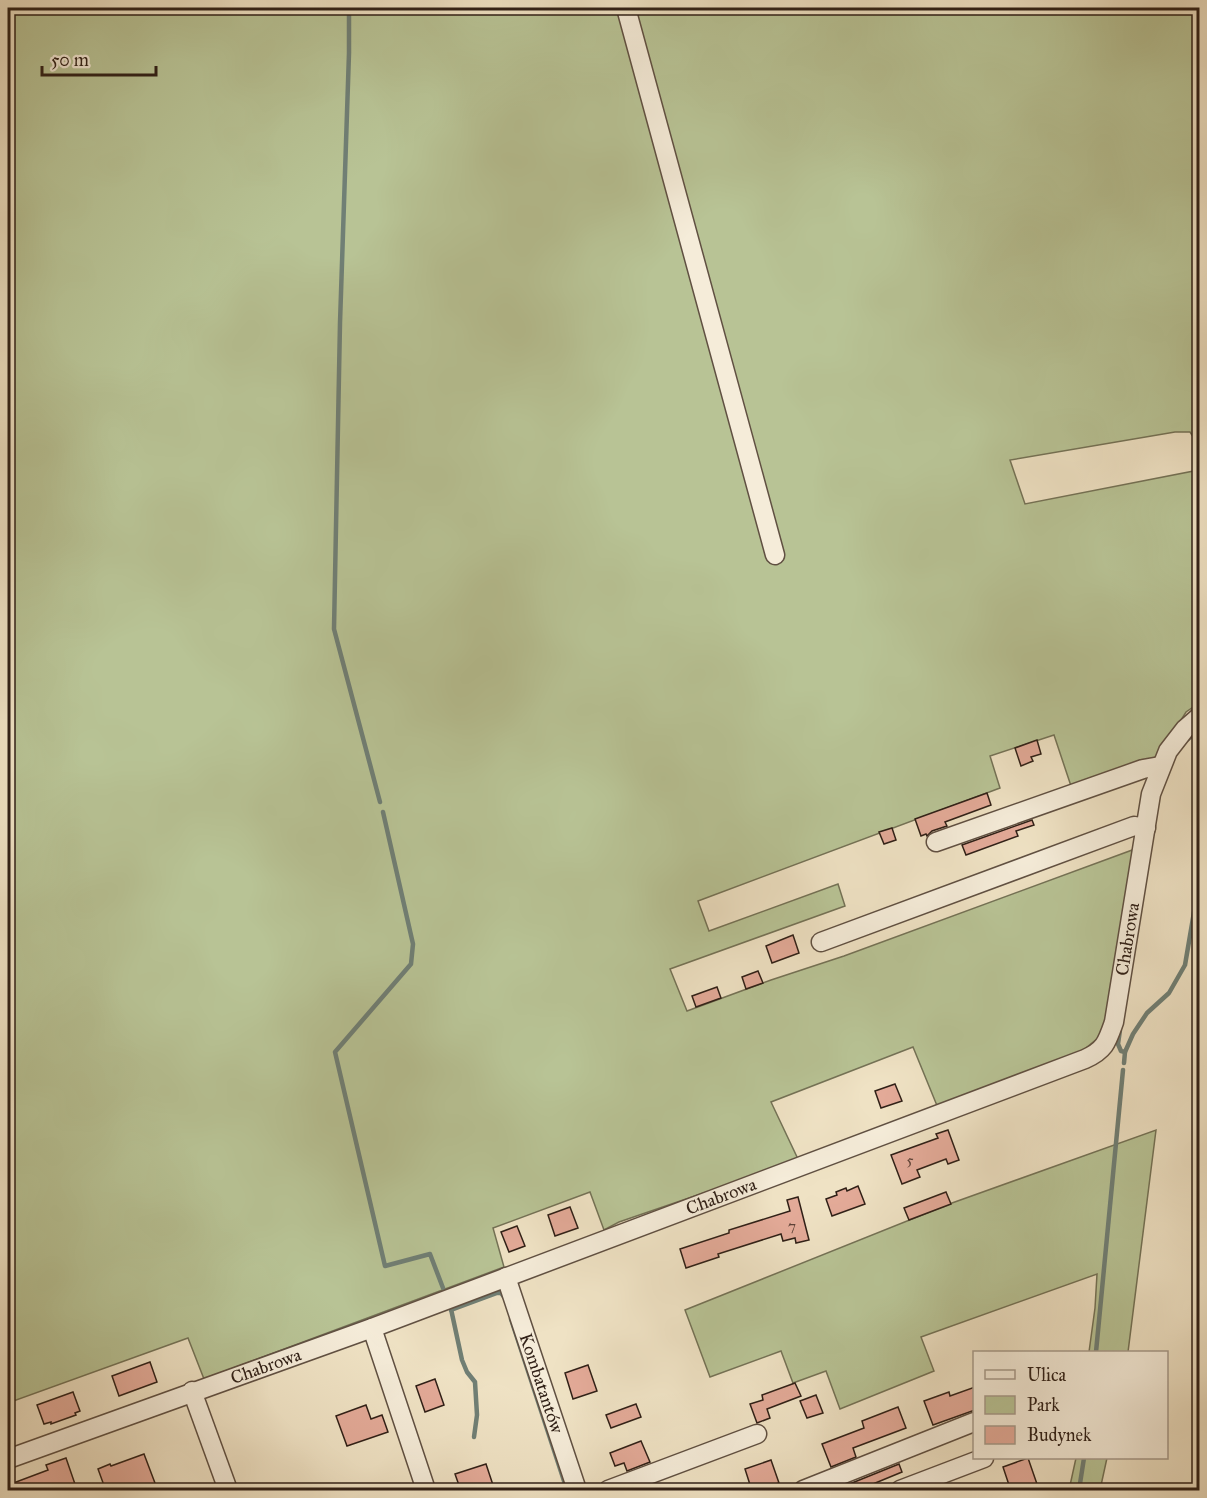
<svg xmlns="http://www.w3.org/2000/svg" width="1207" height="1498" font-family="'IM FELL Great Primer',serif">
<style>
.green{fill:#b8c395;stroke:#747256;stroke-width:1.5}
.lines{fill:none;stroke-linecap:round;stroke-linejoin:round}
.stream{stroke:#707f75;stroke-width:4.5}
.building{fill:#e3aa98;stroke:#302017;stroke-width:1.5}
.minor-casing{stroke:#605042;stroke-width:21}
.minor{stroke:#f5ecd9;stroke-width:18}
.rail{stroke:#302017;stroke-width:4.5;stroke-dasharray:10 10;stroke-linecap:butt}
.labels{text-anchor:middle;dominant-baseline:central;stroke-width:6;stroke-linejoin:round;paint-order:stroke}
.number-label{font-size:15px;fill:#5d4237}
.street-label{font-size:18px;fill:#302017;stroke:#f5ecd9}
</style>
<rect width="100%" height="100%" fill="#efe2c4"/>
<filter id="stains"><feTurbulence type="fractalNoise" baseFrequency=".00333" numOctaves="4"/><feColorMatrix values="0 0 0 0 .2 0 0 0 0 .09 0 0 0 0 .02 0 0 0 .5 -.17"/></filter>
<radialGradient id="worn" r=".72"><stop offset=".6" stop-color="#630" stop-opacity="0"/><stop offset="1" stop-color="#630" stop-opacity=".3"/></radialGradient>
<g class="green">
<polygon points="8,8 1199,8 1199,446 1190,432 1175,432 1010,460 1025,504 1199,470 1199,703 1186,712 1154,763 1073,792 1054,735 990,756 1000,788 698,901 709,931 838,884 845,906 670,969 687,1011 771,980 844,956 1135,849 1106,1019 1098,1038 1081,1052 938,1108 913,1047 771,1102 797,1157 797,1161 619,1222 604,1230 590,1192 493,1228 504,1267 204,1379 188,1338 8,1403"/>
<polygon points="1156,1130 1128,1352 1089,1352 1095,1308 1097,1274 921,1337 934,1371 840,1409 826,1371 793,1383 781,1351 710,1377 685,1310 952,1203"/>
<polygon points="1076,1458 1107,1458 1100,1490 1069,1490"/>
</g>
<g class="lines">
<g class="stream">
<polyline points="349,8 349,53 340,323 334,629 380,802"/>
<polyline points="1188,739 1200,729"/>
<polyline points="383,812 413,944 411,964 335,1052 385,1266 430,1254 443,1288"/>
<polyline points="1120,1030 1118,1044 1121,1051 1125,1052"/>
<polyline points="1124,1063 1125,1052 1133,1034 1147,1013 1169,993 1185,965 1200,877"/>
<polyline points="451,1309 462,1360 467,1372 475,1382 477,1415 474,1437"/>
<polyline points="451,1310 497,1293 501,1293 504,1297"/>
<polyline points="511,1319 567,1490"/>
<polyline points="1096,1352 1123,1070"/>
<polyline points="1079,1490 1084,1458"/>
</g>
</g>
<g class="building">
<polygon points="1037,740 1041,754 1031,757 1033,761 1021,766 1015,748"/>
<polygon points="987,793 991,805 945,822 947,826 932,831 927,836 926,834 921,836 915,819"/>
<polygon points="1032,820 1034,825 1016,831 1018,836 966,855 962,845"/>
<polygon points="892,828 896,840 884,844 879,832"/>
<polygon points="793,935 799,953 772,963 766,946"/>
<polygon points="758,971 763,983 746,989 742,977"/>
<polygon points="717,987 721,998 696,1007 692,996"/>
<polygon points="895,1084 902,1101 881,1108 875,1091"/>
<polygon points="948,1130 959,1160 948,1164 946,1159 917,1170 920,1177 902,1184 891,1155 938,1138 936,1134"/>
<polygon points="858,1186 865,1204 832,1216 826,1199 837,1195 836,1192 846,1188 847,1191"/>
<polygon points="946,1192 951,1204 909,1220 904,1208"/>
<polygon points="798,1197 809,1240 796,1243 795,1238 783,1241 781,1234 718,1254 719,1257 686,1268 680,1249 729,1233 729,1230 790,1211 787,1200"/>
<polygon points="570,1207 578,1228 555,1236 548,1215"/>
<polygon points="517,1226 525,1246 509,1252 501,1232"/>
<polygon points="150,1362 157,1382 119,1396 112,1376"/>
<polygon points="588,1365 597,1391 573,1399 565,1373"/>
<polygon points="435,1379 444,1405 425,1412 416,1386"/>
<polygon points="795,1383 801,1396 767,1409 770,1418 757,1423 750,1404 763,1400 762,1395"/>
<polygon points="975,1387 975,1410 933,1425 924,1401 949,1392 950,1396"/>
<polygon points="73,1392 80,1411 75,1413 76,1415 51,1424 51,1422 44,1424 37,1405"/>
<polygon points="816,1395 823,1413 807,1418 800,1401"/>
<polygon points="636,1404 641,1417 611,1428 606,1415"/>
<polygon points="366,1405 371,1419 382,1415 388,1432 347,1446 336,1416"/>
<polygon points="898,1407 906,1428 853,1448 856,1457 831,1467 822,1444 864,1428 862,1421"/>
<polygon points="641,1441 650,1462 627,1471 624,1463 615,1466 610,1453"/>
<polygon points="144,1454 158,1491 106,1491 98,1469 110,1464 111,1466"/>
<polygon points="66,1458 76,1487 66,1491 8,1491 8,1485 48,1470 46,1465"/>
<polygon points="1028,1458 1037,1484 1019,1491 1011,1491 1003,1467"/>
<polygon points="771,1460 779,1483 752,1491 745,1469"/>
<polygon points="486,1464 495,1491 461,1491 455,1474"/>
<polygon points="899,1464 902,1472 856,1491 849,1491 847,1485"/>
</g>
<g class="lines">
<g class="minor-casing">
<g id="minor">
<polyline points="626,8 775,555"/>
<polyline points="936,842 1143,769 1160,766"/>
<polyline points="821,942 1134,826 1146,828"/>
<path id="s1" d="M 506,1277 L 577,1490"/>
<polyline points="372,1328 426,1490"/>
<polyline points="192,1391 228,1490"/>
<path id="s2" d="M 8,1459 L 372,1328 L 1085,1059 C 1105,1050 1107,1042 1114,1022 L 1151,794 L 1168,751 L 1185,729 L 1200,716"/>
<polyline points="608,1490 757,1434"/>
<polyline points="803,1490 974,1422"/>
<polyline points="900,1490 984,1458"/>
</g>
</g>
<use href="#minor" class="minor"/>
<polyline class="rail" points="1199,1490 1200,1490"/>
</g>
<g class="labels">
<g class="number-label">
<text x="910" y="1160">5</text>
<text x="792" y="1226">7</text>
</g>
<g class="street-label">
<text stroke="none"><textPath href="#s2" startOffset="1282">Chabrowa</textPath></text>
<text stroke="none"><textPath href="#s2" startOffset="760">Chabrowa</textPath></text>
<text stroke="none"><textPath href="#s2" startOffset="274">Chabrowa</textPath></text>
<text stroke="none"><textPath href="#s1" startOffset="112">Kombatantów</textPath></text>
</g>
</g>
<rect width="1207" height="1498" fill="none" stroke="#efe2c4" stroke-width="30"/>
<rect x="9" y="9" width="1189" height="1480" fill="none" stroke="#302017" stroke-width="3"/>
<rect x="15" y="15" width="1177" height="1468" fill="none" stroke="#302017" stroke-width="1.5"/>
<rect x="973" y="1351" width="195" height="108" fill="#f5ecd9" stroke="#a69a8b" stroke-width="1.5"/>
<rect x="985" y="1370" width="30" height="9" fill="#f5ecd9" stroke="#a69a8b" stroke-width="1.5"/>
<text x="1027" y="1381" font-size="18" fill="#302017">Ulica</text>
<rect x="985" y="1396" width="30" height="18" fill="#b8c395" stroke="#a69a8b" stroke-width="1.5"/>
<text x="1027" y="1411" font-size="18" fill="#302017">Park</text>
<rect x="985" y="1426" width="30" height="18" fill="#e3aa98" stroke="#a69a8b" stroke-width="1.5"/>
<text x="1027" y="1441" font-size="18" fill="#302017">Budynek</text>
<path d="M42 66v9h114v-9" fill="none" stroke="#302017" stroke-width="3"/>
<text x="51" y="66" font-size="18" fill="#302017" stroke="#f5ecd9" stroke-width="4.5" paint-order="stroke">50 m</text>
<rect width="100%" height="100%" filter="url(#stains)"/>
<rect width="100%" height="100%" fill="url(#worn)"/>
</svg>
